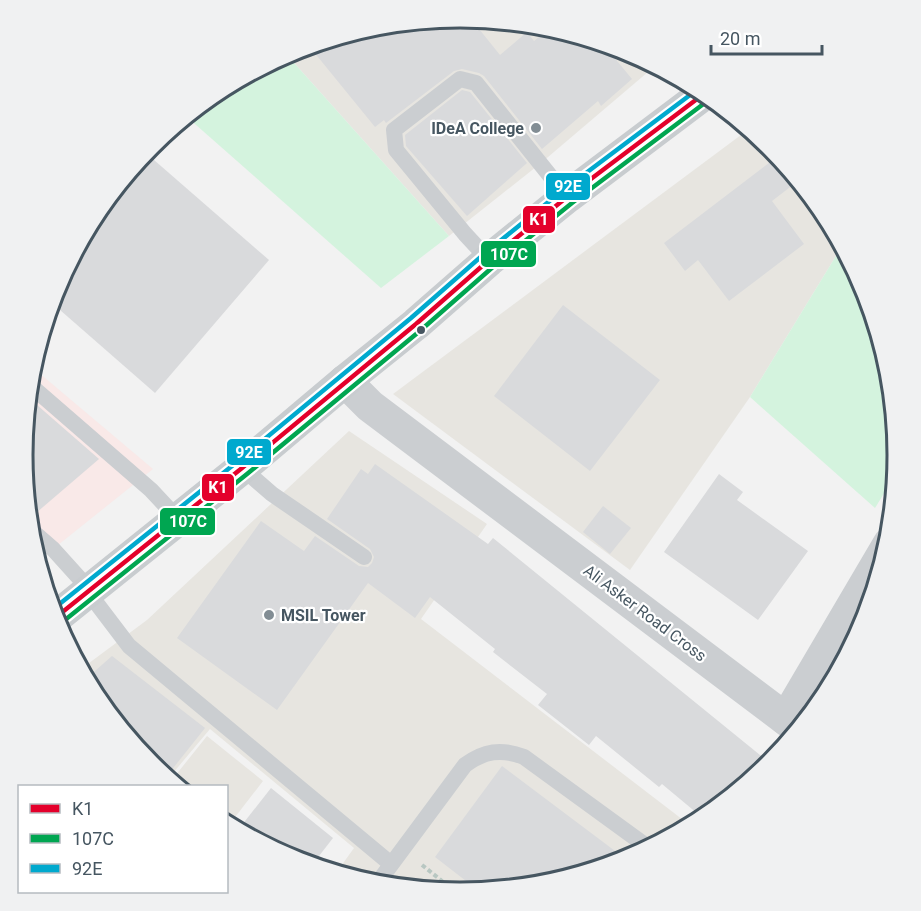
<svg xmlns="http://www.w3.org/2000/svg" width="921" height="911" font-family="Roboto,sans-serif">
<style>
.commercial{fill:#e7e5e0}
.medical{fill:#f9e9e8}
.green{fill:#d4f3de}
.building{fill:#d9dadc}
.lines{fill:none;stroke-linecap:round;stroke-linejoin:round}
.path{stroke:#b8c7c2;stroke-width:4;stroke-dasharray:4.5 3;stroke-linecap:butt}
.lane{stroke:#cbced1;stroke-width:16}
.street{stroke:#cbced1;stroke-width:33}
.primary{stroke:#c8cccf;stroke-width:33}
.bus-1-casing{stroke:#fff;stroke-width:9}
.bus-2-casing{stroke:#fff;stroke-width:9}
.bus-3-casing{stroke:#fff;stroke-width:9}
.bus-1{stroke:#e4002b;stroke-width:4.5}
.bus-2{stroke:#00a651;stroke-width:4.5}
.bus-3{stroke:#00a9ce;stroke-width:4.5}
.poi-dot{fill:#828d94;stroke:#fff;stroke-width:2}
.bus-dot{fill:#465661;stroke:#fff;stroke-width:2}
.labels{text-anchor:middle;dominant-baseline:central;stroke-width:4.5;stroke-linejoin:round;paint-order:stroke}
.poi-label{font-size:16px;font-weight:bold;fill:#465661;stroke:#fff;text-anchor:end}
.street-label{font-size:16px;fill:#465661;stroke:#fff}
.rim{fill:none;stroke:#465661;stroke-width:3}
.line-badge{stroke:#fff;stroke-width:2}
.badge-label{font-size:16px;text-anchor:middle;font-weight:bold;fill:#fff}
</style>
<rect width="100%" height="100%" fill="#f2f2f2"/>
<g class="commercial">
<polygon points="460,18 546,26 628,51 655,66 541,163 449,236 287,55 375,26"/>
<polygon points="749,129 770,146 824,213 842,246 750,397 630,570 393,394"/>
<polygon points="349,431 487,524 421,619 691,826 628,860 546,885 460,893 375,885 336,873 354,848 210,729 168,779 151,765 97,698 81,669 147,620"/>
<polygon points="207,736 263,781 229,825 227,824 226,786 178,786 171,781"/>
</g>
<polygon class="medical" points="32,367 153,469 38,561 31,541 23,455"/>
<g class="green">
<polygon points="287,55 449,236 381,288 187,117 218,92"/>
<polygon points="842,246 865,288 890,370 898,456 896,474 875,508 750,397"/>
</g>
<g class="building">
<polygon points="460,18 471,19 500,55 527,32 534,41 550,28 603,44 632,79 601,106 598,101 542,149 484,76 479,73 462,69 454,71 386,123 384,120 375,127 309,46 375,26"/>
<polygon points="462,90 470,92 527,163 467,216 406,146 405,135"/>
<polygon points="146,153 269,260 155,393 52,303 56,288 97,212"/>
<polygon points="778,156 798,181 772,201 804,244 729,301 698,260 685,271 664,243"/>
<polygon points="563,305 660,380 590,471 494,396"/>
<polygon points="29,398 99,459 29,519 23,455"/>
<polygon points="375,464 488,544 493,538 771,764 704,819 662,784 659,787 596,736 589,745 538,705 547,694 493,652 495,649 430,597 415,618 368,583 277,710 177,638 261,521 304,551 315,536 359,566 368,567 372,563 374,557 370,549 327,519 361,469 368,474"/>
<polygon points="719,474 743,492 737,500 808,551 758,620 664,552"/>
<polygon points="603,506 631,528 610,554 583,532"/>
<polygon points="112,656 205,728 166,777 151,765 97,698 86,679"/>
<polygon points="502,766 627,860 546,885 479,891 435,857"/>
<polygon points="271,788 333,838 312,865 293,860 238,830"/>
</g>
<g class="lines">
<g class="path">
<polyline points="422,865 442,881 434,890"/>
<polyline points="447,892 450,888 457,893"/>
</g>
<g class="lane">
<polyline points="489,260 465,234 396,150 394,130 460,79 476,83 567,197"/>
<polyline points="30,385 151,490 179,520"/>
<polyline points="242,468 272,494 364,557"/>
<polyline points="30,529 53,549 90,590"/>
<polyline points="88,592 129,646 391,864"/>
<path d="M 376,885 L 465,765 C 484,751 501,748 524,757 L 649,848"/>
</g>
<g class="street">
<polyline points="345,381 370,406 799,729"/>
<polyline points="786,719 889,544"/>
</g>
<polyline class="primary" points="55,618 242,468 345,381 416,324 489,260 567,197 705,93"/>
<g class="bus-1-casing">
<polyline id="bus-1" points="55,618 242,468 416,324 489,260 567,197 705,93"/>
</g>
<g class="bus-2-casing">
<polyline id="bus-2" points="60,624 247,474 421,330 494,266 572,203 710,99"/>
</g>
<g class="bus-3-casing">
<polyline id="bus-3" points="52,610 237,462 411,318 484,254 562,191 698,89"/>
</g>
<use href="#bus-1" class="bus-1"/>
<use href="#bus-2" class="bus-2"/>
<use href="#bus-3" class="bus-3"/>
</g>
<g class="poi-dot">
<circle cx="536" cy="128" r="6"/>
<circle cx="269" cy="615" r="6"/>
</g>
<circle class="bus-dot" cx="421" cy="330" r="5"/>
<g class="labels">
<g class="poi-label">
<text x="524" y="128">IDeA College</text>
<text x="281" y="615" text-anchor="start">MSIL Tower</text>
</g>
<g class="street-label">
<text transform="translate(645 613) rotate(37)">Ali Asker Road Cross</text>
</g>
</g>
<path d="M0 0H921V911H0ZM33 455a427 427 0 1 1 854 0a427 427 0 1 1-854 0Z" fill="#f0f1f2" fill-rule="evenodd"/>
<path class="rim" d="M33 455a427 427 0 1 1 854 0a427 427 0 1 1-854 0Z"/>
<g class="line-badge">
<rect x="545" y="172" width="46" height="29" rx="6" fill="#00a9ce"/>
<rect x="522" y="205" width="34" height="29" rx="6" fill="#e4002b"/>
<rect x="480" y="240" width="57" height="28" rx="6" fill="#00a651"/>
<rect x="226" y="438" width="46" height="28" rx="6" fill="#00a9ce"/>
<rect x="201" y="473" width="34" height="29" rx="6" fill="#e4002b"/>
<rect x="159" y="507" width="57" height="29" rx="6" fill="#00a651"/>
</g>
<g class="badge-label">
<text x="568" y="192">92E</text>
<text x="539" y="225">K1</text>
<text x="509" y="260">107C</text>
<text x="249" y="458">92E</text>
<text x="218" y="493">K1</text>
<text x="188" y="527">107C</text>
</g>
<rect x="18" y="785" width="210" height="108" fill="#ffffff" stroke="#b5bbc0" stroke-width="1.5"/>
<rect x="30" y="804" width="30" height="9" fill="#e4002b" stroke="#b5bbc0" stroke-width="1.5"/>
<text x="72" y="815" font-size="18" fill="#465661">K1</text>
<rect x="30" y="834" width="30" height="9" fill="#00a651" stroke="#b5bbc0" stroke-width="1.5"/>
<text x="72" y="845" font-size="18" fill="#465661">107C</text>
<rect x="30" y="864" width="30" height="9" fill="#00a9ce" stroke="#b5bbc0" stroke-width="1.5"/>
<text x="72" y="875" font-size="18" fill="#465661">92E</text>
<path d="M711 45v9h111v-9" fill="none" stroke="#465661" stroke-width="3"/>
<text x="720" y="45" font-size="18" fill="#465661" stroke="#ffffff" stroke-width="4.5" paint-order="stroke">20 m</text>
</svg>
